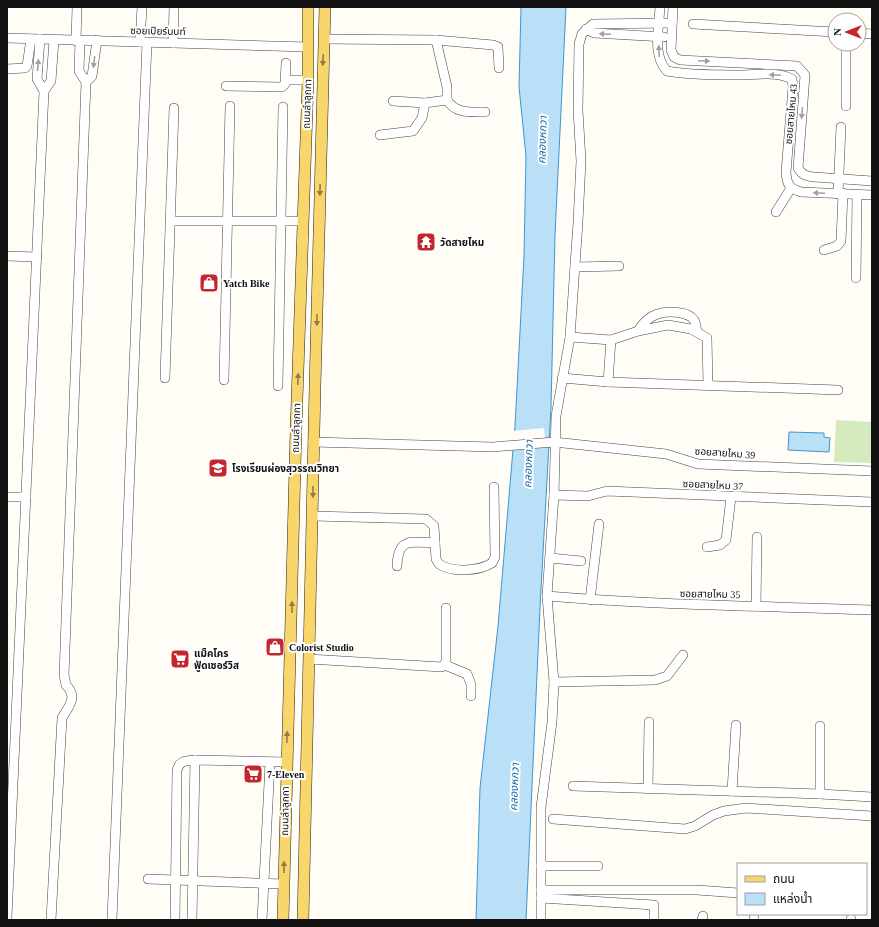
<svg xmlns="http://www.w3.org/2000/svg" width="879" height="927" font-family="'Times New Roman','Noto Sans Thai',serif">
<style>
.green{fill:#d5ebbd}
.water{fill:#b9e0f7;stroke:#3f96cf}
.pier{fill:#fffdf5}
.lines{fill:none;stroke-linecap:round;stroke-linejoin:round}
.minor-casing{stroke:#444;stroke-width:10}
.major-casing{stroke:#222;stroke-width:12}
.minor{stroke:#fff;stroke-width:9}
.major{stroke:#f9d66b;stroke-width:11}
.oneway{fill:#a0a0a0}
.oneway2{fill:#917d42}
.labels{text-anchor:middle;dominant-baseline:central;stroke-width:4;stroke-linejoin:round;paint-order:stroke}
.street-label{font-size:10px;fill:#111;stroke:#fff}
.poi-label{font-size:10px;font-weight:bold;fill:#111;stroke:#fff;text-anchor:start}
.water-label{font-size:11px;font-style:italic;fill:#1768a6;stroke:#fff}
</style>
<rect width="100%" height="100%" fill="#fffdf5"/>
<polygon class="green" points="836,420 872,422 872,463 834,462"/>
<g class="water">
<polygon points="521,7 566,7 555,235 551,407 540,608 526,920 476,920 480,788 498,626 515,426 524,256 526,156 519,87"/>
<polygon points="789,432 824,433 824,437 830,438 829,452 788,450"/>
</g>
<polygon class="pier" points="544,428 545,440 512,444 513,431"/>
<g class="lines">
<g class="minor-casing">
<g id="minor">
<path d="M 660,7 C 659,27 652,56 667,71 C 689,75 712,75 734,75 C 752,76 776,70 792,79 L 793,87 L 786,172 C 787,185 789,188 801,192 L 872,195"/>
<path d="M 673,7 L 671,50 L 674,57 L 680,60 L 797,66 L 805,75 L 798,168 C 802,175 806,176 814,177 L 872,181"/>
<polyline points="693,24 835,32"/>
<polyline points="586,29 594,33 664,37"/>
<polyline points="859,33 872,34"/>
<polyline points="7,38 308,47"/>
<polyline points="40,39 37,79 44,91 51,81 54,40"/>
<polyline points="324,39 436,40 493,45 498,47 499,68"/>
<polyline points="76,41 77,7"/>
<polyline points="140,42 142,7"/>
<polyline points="173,43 174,7"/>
<polyline points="7,69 25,68 27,66 31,39"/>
<polyline points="286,80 308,80"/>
<polyline points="86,82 92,76 97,40"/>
<polyline points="226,86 282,87 285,84 286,63"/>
<path d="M 447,100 C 456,114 470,112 485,112"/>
<polyline points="393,101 425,103"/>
<polyline points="846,106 846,44"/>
<polyline points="380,135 413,131 422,118 425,103 447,100 447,87 436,40"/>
<polyline points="838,194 841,127"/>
<polyline points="776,212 791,188"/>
<polyline points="171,221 303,221"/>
<polyline points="824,250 837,246 841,241 843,193"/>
<polyline points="7,256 37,257"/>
<polyline points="575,267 619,266"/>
<polyline points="856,278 857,195"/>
<path d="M 638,331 C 648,314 662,310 681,313 C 686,314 691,315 694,320 C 696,323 696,328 697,332"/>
<polyline points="570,337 611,340 638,331 668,325 691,329 707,338 708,385"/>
<polyline points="165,378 174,108"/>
<polyline points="562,378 608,382 838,390"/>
<polyline points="224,380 230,106"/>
<polyline points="608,382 611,340"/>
<polyline points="278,386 283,107"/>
<polyline points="313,442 493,447 554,442 666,454 698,464 872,471"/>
<polyline points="554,495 588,496 607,491 872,502"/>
<polyline points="7,497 26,497"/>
<path d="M 313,516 L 426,519 L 434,526 L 436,559 L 439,564 C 452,573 479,571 492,563 L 495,557 L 494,487"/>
<polyline points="707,547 720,545 726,540 731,497"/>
<polyline points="550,558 581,561"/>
<path d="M 397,566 C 398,537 411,542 435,543"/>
<path d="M 547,596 C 655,605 764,606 872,610"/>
<polyline points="590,600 599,524"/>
<polyline points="756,606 757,537"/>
<polyline points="309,659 442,667 446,662 446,608"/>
<polyline points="445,665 467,674 471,684 471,696"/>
<polyline points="554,682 655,680 667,676 683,655"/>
<polyline points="820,726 820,794"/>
<polyline points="573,786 820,794 872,797"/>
<polyline points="648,789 649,722"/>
<polyline points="732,791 736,725"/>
<polyline points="553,819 685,829 695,826 713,815 724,811 746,808 872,816"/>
<polyline points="541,866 598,866"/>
<polyline points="148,879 284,884"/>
<polyline points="541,890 697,890 738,893"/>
<polyline points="541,898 654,905 654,920"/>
<polyline points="7,918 44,91"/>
<path d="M 51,920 L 62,718 C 69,706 78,697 66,685 L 64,675 L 86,82 L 79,71 L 80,41"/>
<polyline points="112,920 147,42"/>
<path d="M 175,920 L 177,771 C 179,760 186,761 195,760 L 286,762"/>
<polyline points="192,920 195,760"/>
<polyline points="262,920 270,763"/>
<polyline points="541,920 541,807 552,722 554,682 547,596 554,495 556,416 570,337 578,222 581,161 578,110 579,44 582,34 593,24 672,23"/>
<polyline points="702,920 703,916"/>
<polyline points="754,920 754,917"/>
<polyline points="851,920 851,919"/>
</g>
</g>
<g class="major-casing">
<g id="major">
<polyline points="283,920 296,429 308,80 308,7"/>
<polyline points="303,920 315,387 325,7"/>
</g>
</g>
<use href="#minor" class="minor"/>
<use href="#major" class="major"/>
</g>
<defs><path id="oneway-solid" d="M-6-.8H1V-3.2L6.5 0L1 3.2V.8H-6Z"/></defs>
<g class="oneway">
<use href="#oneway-solid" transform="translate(605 34) rotate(-177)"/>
<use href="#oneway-solid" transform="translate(659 51) rotate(-92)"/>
<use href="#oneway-solid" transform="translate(704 61) rotate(3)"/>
<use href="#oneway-solid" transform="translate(94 62) rotate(97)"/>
<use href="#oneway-solid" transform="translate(38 65) rotate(-85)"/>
<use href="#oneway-solid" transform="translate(775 75) rotate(-178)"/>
<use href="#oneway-solid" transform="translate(802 113) rotate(95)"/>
<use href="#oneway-solid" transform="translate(819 193) rotate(-178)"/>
</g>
<g class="oneway2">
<use href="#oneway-solid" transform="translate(323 60) rotate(93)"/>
<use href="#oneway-solid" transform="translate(320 190) rotate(91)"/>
<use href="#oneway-solid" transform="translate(317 320) rotate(91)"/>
<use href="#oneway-solid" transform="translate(298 379) rotate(-88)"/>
<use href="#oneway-solid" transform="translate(313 492) rotate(90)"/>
<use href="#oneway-solid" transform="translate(292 607) rotate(-89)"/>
<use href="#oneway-solid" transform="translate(287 737) rotate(-88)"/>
<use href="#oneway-solid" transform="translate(284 867) rotate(-89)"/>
</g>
<defs>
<g id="temple-square" transform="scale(1)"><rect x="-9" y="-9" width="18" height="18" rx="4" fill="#c4262e" stroke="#fff"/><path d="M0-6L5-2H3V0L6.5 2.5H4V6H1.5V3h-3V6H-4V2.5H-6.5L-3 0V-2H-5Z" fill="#fff"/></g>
<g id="shop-square" transform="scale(1)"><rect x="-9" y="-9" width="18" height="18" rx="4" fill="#c4262e" stroke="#fff"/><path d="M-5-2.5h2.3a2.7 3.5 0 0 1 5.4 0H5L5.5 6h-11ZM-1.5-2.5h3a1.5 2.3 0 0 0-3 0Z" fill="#fff"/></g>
<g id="school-square" transform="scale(1)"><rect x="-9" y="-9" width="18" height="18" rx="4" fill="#c4262e" stroke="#fff"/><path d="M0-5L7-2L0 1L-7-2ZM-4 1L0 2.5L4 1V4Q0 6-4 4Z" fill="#fff"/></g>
<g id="supermarket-square" transform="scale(1)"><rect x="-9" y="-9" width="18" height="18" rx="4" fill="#c4262e" stroke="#fff"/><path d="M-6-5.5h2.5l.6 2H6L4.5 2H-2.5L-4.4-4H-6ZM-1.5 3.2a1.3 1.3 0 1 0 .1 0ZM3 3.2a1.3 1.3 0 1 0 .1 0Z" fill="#fff"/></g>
</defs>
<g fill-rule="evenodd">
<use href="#temple-square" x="426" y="242"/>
<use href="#shop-square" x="209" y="283"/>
<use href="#school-square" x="218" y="468"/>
<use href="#shop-square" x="275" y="647"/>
<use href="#supermarket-square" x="180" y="659"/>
<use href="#supermarket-square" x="253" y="774"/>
</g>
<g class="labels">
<g class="street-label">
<text transform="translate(158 31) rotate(1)">ซอยเปียร์นนท์</text>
<text transform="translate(307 104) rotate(-88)">ถนนลำลูกกา</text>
<text transform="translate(791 114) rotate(-85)">ซอยสายไหม 43</text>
<text transform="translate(296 428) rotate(-88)">ถนนลำลูกกา</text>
<text transform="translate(725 453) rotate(4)">ซอยสายไหม 39</text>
<text transform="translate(713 485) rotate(3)">ซอยสายไหม 37</text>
<text transform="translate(710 594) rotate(1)">ซอยสายไหม 35</text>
<text transform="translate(285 811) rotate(-89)">ถนนลำลูกกา</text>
</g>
<g class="poi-label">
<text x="440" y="242">วัดสายไหม</text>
<text x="223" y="283">Yatch Bike</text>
<text x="232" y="468">โรงเรียนผ่องสุวรรณวิทยา</text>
<text x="289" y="647">Colorist Studio</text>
<text x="194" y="653">แม็คโคร<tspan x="194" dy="12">ฟู้ดเซอร์วิส</tspan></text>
<text x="267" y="774">7-Eleven</text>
</g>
<g class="water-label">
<text transform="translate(542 140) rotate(-88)">คลองหกวา</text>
<text transform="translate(528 464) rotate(-88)">คลองหกวา</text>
<text transform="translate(514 787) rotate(-88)">คลองหกวา</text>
</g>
</g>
<rect width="879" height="927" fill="none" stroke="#111111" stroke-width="16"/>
<rect x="737" y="863" width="130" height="52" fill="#ffffff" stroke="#a0a0a0"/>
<rect x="745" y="876" width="20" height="6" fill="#f9d66b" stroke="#a0a0a0"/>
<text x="773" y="883" font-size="12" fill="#111111">ถนน</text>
<rect x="745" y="893" width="20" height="12" fill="#b9e0f7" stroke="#a0a0a0"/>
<text x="773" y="903" font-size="12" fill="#111111">แหล่งน้ำ</text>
<g transform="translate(847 32) rotate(270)"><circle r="19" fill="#ffffff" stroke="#a0a0a0"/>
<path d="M0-3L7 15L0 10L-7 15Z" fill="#c4262e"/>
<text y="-6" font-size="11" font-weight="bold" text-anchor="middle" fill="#111111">N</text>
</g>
</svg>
